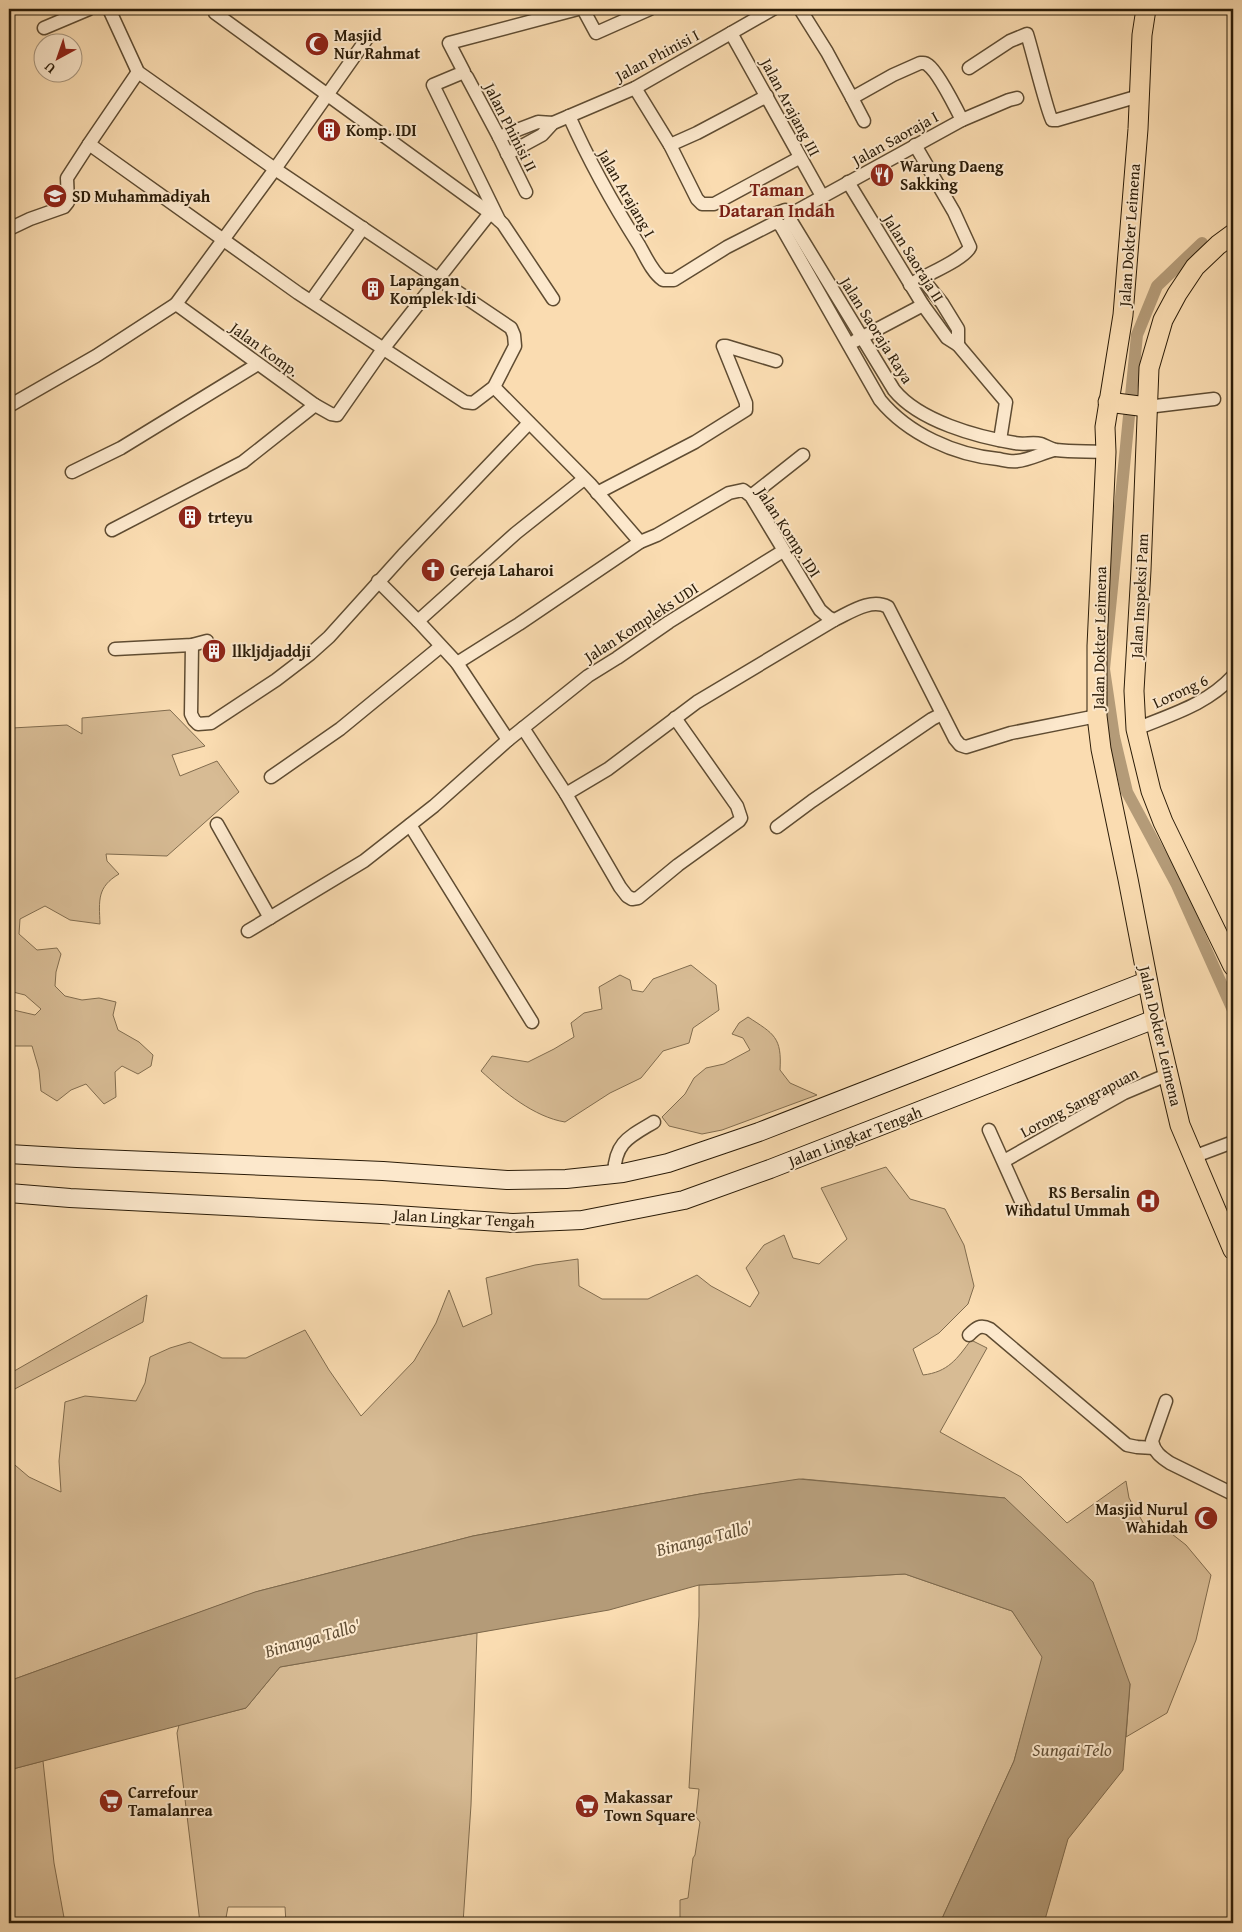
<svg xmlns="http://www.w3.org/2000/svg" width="1242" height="1932" font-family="'Gentium Book Plus',serif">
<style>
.green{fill:#d7bb94;stroke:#816c4e}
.water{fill:#b49b78;stroke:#7d684b}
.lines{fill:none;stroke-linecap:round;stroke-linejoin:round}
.canal{stroke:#b49b78;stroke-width:12}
.minor-casing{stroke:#5f4c32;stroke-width:15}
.secondary-casing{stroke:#2b1c08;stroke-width:20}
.primary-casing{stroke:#2b1c08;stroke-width:21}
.minor{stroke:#fce8cc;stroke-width:12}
.secondary{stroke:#fce8cc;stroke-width:18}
.primary{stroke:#fadcb1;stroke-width:19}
.labels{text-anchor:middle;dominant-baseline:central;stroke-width:4;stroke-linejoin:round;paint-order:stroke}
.poi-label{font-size:16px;font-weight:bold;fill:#2b1c08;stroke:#fce8cc;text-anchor:start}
.street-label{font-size:16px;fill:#2b1c08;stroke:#fce8cc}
.neighbourhood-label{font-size:18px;font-weight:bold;fill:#7a1f14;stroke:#fce8cc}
.water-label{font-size:18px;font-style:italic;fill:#624f35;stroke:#fce8cc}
</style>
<rect width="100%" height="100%" fill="#fadcb1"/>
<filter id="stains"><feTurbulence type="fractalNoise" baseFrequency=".004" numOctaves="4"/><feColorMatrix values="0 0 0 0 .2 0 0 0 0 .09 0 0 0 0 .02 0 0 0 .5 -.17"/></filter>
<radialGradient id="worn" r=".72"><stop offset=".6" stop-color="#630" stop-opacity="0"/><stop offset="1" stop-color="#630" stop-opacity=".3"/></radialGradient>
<g class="green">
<path d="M 12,694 L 12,728 L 67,725 L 82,734 L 82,718 L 170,710 L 205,746 L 172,755 L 180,776 L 217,761 L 239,792 L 167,856 L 106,854 L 107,861 L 119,874 C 97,887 99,900 100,924 L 70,920 L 45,906 L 20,919 L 19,934 L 37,950 L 57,948 L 61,954 L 56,972 L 55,986 L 65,996 L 82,1000 L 99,998 L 116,1002 L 113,1015 L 118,1030 L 139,1042 L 153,1055 L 151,1066 L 138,1074 L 122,1066 L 115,1072 L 116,1097 L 104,1104 L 86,1084 L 71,1090 L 57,1101 L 41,1091 L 39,1070 L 32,1046 L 9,1046 L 9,1009 L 35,1015 L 41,1009 L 25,995 L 9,991 L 9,695 Z"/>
<path d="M 691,965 L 716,985 L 719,1010 L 693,1028 L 689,1043 L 663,1051 L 641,1078 L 610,1093 L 565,1122 C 534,1117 504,1092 481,1071 L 492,1056 L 528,1062 L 554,1049 L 574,1037 L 571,1023 L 584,1013 L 602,1009 L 599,987 L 620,975 L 630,980 L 632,990 L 643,992 L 653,979 Z"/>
<path d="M 748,1017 C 774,1034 782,1037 780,1070 L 790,1083 L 817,1095 L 722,1130 L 702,1134 L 669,1126 L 662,1117 L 685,1094 L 694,1078 L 706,1068 L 724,1064 L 750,1050 L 743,1038 L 732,1034 L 739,1023 Z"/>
<path d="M 886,1167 L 910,1199 L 945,1209 L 964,1245 L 974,1286 L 968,1304 L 939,1333 L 913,1349 L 923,1375 C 948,1372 957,1359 971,1340 L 987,1348 L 940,1432 L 1021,1477 L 1067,1523 L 1126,1481 L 1129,1498 L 1148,1531 L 1163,1527 L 1186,1545 L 1211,1575 L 1196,1640 L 1167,1713 L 1126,1737 L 1130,1684 L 1005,1498 L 803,1479 L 700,1494 L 473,1536 L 259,1591 L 9,1681 L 9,1460 L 29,1477 L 61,1492 L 59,1461 L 65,1402 L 85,1396 L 136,1401 L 145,1383 L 150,1357 L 170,1348 L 190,1342 L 222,1358 L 246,1358 L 305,1330 L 329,1370 L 361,1416 L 414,1361 L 436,1323 L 449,1290 L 463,1327 L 492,1314 L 486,1278 L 535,1265 L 578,1259 L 579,1286 L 602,1299 L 648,1299 L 697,1275 L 711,1286 L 750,1307 L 759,1293 L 746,1268 L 764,1245 L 784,1235 L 793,1258 L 819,1264 L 847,1239 L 821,1188 Z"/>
<polygon points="147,1295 143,1322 9,1392 9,1374"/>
<polygon points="905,1574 1012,1611 1043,1657 1014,1761 940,1923 680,1923 680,1900 688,1898 693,1858 695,1855 700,1822 696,1817 699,1789 689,1788 699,1616 699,1585"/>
<polygon points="477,1633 471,1805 463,1923 286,1923 285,1907 228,1907 225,1923 200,1923 177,1733 179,1725 246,1708 280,1667"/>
<polygon points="43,1761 54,1863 65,1923 9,1923 9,1770"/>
</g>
<polygon class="water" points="799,1479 1005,1498 1093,1582 1130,1684 1123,1770 1068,1839 1044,1923 940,1923 1014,1761 1042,1657 1012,1611 905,1574 699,1585 609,1610 280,1667 246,1708 9,1770 9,1681 255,1592 473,1536 700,1494"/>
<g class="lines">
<polyline class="canal" points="1202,243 1157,286 1137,335 1104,669 1114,737 1127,792 1177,885 1233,1010"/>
<g class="minor-casing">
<g id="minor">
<polyline points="109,9 138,72 275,169 176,304 315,405 331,414 337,415 383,349 490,213 215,13"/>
<polyline points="583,9 596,33 650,9"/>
<path d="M 800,9 L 827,52 L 852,98 L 893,75 L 920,63 C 924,63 925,62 928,65 C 938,72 956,108 962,120"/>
<polyline points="44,28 89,9"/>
<polyline points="731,33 822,196"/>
<path d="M 969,68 L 1010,41 L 1027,34 C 1031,46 1048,115 1052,120 L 1057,120 L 1139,96"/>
<polyline points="138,72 89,144 298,293 465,402 473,403 494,387 515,346 514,335 511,328 275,169 368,37"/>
<polyline points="467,77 499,137 526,192"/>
<polyline points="635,88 670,145 697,199 702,204 714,204 799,158"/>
<polyline points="852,98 864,121"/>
<path d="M 569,116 C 589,161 613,204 639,245 C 646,257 652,272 663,280 L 674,280 L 727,247 L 776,222"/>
<polyline points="499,137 538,122 553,123"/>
<polyline points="670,145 697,133 767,96"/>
<polyline points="507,154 542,135 553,123 635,88 773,9"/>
<polyline points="848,182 923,305 947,338 958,345 1006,402 1000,440"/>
<polyline points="492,214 503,224 553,299"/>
<polyline points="791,214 962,120 1009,100 1017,98"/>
<polyline points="499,220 433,85 464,72 449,43 578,9"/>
<path d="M 791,221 L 894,390 C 919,421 977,437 1015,443 C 1023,445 1033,442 1041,444 C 1046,446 1051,449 1056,450 C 1072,452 1089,451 1106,452"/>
<path d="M 781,226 L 786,226 L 791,221 L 791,214 L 785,210 L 777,213 L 776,222 L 781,226 L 880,400 C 908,434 955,455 998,459 C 1004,460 1011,462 1017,461 C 1029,460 1042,453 1054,450"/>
<polyline points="9,229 30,219 64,207 68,202 67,178 89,144"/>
<polyline points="921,277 942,303 958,329 958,345"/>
<path d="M 910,285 C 924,275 964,260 970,247 L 954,212 L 915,145"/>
<polyline points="311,301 363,228"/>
<polyline points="855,341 923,305"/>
<polyline points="494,387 590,484 640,542"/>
<polyline points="9,406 96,356 176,304"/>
<polyline points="1147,407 1214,399"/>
<polyline points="72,472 121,448 258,364"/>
<polyline points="597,493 695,442 746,410 746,403 723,346 726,346 776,361"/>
<polyline points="751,496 803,455"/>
<polyline points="112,530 243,462 315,405"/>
<polyline points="418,621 516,533 584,479"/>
<polyline points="192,645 191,714 194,720 198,724 211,723 276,680 310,654 329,637 403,555 529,423"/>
<polyline points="115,649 192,645 207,641"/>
<path d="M 457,663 L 519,624 L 640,542 L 657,535 L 729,493 L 743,490 L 751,496 L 820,610 L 828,617 L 834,620 C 851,612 871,598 888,607 L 955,739 L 960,745 L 966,747 L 1011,733 L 1097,716"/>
<polyline points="523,728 566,794 620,887 627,896 632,899 638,898 678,865 739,821 741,818 737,806 675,718"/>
<path d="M 1136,729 C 1172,714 1206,705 1233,676"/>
<polyline points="508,740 588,676 617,658 669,622 783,551"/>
<polyline points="271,777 340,729 440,647"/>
<polyline points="566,794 608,769 697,702 834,620"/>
<polyline points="217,824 270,918"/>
<polyline points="410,825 532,1022"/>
<polyline points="777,827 812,801 932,719 942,714"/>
<polyline points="248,931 364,861 434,806 508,740 457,663 418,621 378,581"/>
<polyline points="989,1130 1025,1210"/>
<polyline points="1193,1157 1233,1142"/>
<polyline points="1004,1161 1124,1093 1169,1074"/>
<path d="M 614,1174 C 615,1142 629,1137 654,1122"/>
<path d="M 969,1335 C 976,1328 980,1324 990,1329 L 1127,1445 L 1137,1447 L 1154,1448"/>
<path d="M 1166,1401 L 1152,1441 C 1154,1452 1161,1457 1170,1463 L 1233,1494"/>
</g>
</g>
<g class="secondary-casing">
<g id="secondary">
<polyline points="9,1154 77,1158 383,1171 507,1180 566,1179 623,1173 668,1163 759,1132 1147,981"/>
<polyline points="9,1193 70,1198 381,1214 513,1223 582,1220 684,1200 770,1169 1155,1019"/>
</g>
</g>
<g class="primary-casing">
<g id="primary">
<polyline points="1146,9 1142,35 1138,129 1123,315 1105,427 1106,452 1097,646 1097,716 1101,749 1128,879 1155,1019 1180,1125 1233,1250"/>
<polyline points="1233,234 1218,245 1195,267 1177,294 1163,320 1149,368 1141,570 1134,691 1136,729 1151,791 1163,822 1233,966"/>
<polyline points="1108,402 1147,407"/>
</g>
</g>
<use href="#minor" class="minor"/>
<use href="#secondary" class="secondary"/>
<use href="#primary" class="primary"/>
</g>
<defs>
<g id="mosque-disc" transform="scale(1.25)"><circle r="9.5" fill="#8f2418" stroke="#fce8cc"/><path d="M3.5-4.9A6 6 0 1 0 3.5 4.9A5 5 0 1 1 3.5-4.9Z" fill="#fff"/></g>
<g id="building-disc" transform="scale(1.25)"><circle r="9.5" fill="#8f2418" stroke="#fce8cc"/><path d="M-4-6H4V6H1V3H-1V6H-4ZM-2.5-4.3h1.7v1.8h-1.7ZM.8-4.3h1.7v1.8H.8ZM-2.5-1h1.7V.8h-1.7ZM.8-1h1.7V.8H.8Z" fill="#fff"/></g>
<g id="restaurant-disc" transform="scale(1.25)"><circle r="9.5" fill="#8f2418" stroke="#fce8cc"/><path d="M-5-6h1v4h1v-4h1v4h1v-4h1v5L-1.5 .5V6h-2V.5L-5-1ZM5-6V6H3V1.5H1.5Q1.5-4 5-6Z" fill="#fff"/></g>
<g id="school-disc" transform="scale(1.25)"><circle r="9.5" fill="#8f2418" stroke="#fce8cc"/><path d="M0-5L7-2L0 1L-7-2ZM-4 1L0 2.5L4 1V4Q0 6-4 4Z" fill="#fff"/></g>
<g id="church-disc" transform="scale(1.25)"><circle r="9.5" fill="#8f2418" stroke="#fce8cc"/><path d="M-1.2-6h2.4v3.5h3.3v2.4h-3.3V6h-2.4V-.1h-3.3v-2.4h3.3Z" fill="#fff"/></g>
<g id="hospital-disc" transform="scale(1.25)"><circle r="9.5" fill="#8f2418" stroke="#fce8cc"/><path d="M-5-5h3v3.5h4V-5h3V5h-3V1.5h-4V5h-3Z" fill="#fff"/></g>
<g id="supermarket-disc" transform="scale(1.25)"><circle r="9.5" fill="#8f2418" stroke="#fce8cc"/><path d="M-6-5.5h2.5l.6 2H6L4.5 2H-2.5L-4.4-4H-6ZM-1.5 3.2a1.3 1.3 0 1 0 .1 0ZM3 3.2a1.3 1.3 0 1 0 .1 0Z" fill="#fff"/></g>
</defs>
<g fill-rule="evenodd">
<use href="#mosque-disc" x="317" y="44"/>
<use href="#building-disc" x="329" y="130"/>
<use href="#restaurant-disc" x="882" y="175"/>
<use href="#school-disc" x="55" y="196"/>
<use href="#building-disc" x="373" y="289"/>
<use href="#building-disc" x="190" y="517"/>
<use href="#church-disc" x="433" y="570"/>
<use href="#building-disc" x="214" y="651"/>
<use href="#hospital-disc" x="1148" y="1201"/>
<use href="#mosque-disc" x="1206" y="1518"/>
<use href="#supermarket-disc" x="111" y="1801"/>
<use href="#supermarket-disc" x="587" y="1806"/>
</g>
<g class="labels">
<g class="poi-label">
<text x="334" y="35">Masjid<tspan x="334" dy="18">Nur Rahmat</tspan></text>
<text x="346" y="130">Komp. IDI</text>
<text x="900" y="166">Warung Daeng<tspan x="900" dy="18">Sakking</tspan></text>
<text x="72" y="196">SD Muhammadiyah</text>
<text x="390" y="280">Lapangan<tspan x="390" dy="18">Komplek Idi</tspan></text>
<text x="208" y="517">trteyu</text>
<text x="450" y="570">Gereja Laharoi</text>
<text x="232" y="651">llkljdjaddji</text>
<text x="1130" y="1192" text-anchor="end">RS Bersalin<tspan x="1130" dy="18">Wihdatul Ummah</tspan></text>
<text x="1188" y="1509" text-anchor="end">Masjid Nurul<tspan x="1188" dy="18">Wahidah</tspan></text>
<text x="128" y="1792">Carrefour<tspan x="128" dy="18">Tamalanrea</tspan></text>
<text x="604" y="1797">Makassar<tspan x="604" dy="18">Town Square</tspan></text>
</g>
<g class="street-label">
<text transform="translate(657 55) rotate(-28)">Jalan Phinisi I</text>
<text transform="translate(791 107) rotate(62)">Jalan Arajang III</text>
<text transform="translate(511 127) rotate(63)">Jalan Phinisi II</text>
<text transform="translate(895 138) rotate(-29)">Jalan Saoraja I</text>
<text transform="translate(627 193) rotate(60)">Jalan Arajang I</text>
<text transform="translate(1129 235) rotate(-86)">Jalan Dokter Leimena</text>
<text transform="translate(914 258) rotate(58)">Jalan Saoraja II</text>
<text transform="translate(877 330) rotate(58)">Jalan Saoraja Raya</text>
<text transform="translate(265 349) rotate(36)">Jalan Komp.</text>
<text transform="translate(789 532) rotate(57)">Jalan Komp. IDI</text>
<text transform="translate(1139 596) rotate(-87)">Jalan Inspeksi Pam</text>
<text transform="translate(641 622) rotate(-33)">Jalan Kompleks UDI</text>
<text transform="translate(1099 638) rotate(-89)">Jalan Dokter Leimena</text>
<text transform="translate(1180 691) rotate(-25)">Lorong 6</text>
<text transform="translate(1161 1036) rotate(77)">Jalan Dokter Leimena</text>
<text transform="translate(1079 1102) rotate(-28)">Lorong Sangrapuan</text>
<text transform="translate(855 1136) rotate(-21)">Jalan Lingkar Tengah</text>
<text transform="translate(464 1218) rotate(3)">Jalan Lingkar Tengah</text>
</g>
<g class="neighbourhood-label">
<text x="777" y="189">Taman<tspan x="777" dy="21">Dataran Indah</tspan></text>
</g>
<g class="water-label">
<text transform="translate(704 1538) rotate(-14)">Binanga Tallo'</text>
<text transform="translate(312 1638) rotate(-16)">Binanga Tallo'</text>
<text x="1072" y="1749">Sungai Telo</text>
</g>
</g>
<rect width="1242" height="1932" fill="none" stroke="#fadcb1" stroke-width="30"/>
<rect x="10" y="10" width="1222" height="1912" fill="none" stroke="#2b1c08" stroke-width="2.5"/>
<rect x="15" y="15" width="1212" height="1902" fill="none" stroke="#2b1c08"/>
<g transform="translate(58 58) rotate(220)"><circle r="24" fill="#fce8cc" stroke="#a8967e"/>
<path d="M0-4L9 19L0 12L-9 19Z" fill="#8f2418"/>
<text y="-8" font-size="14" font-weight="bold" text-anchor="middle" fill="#2b1c08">U</text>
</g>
<rect width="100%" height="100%" filter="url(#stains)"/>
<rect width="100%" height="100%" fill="url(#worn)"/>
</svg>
